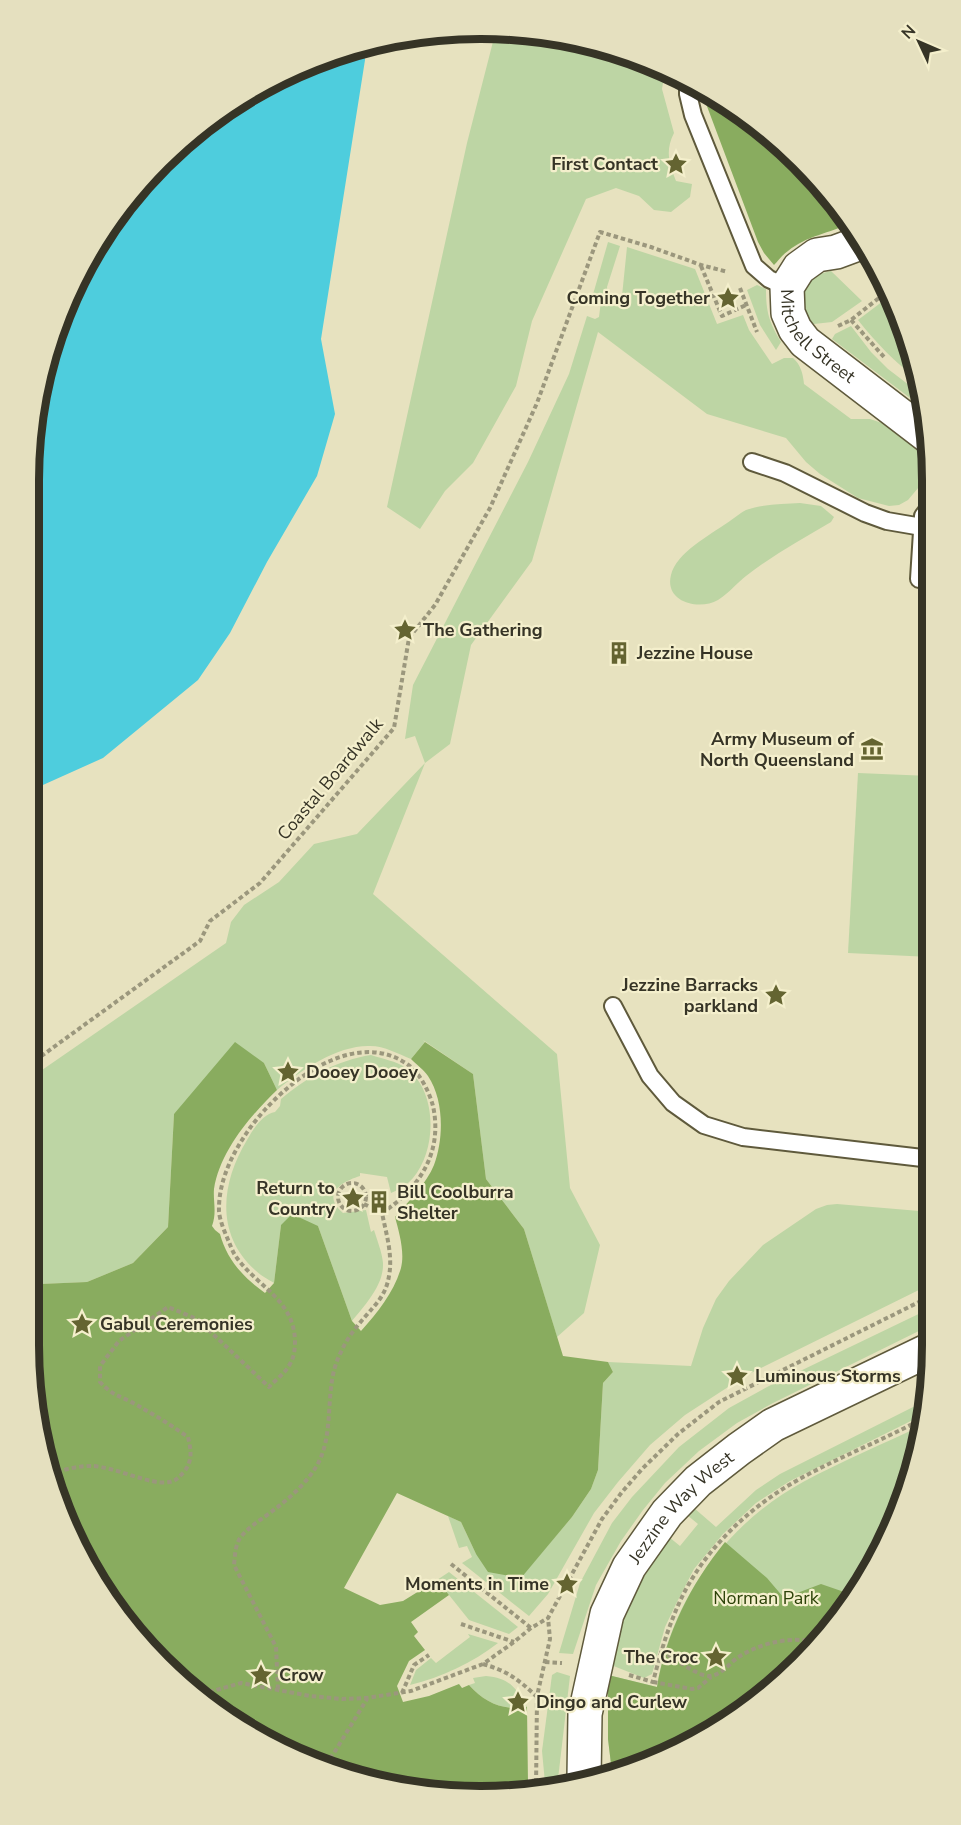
<svg xmlns="http://www.w3.org/2000/svg" width="961" height="1825" font-family="'Nunito Sans',sans-serif">
<style>
.green{fill:#bdd5a4}
.forest{fill:#89ac5f}
.water{fill:#4ecddd}
.lines{fill:none;stroke-linecap:round;stroke-linejoin:round}
.service-casing{stroke:#5f5a3c;stroke-width:20}
.minor-casing{stroke:#5f5a3c;stroke-width:36}
.path{stroke:#9b977d;stroke-width:4;stroke-dasharray:4.5 3;stroke-linecap:butt}
.service{stroke:#fff;stroke-width:16}
.minor{stroke:#fff;stroke-width:33}
.labels{text-anchor:middle;dominant-baseline:central;stroke-width:4.5;stroke-linejoin:round;paint-order:stroke}
.poi-label{font-size:18px;font-weight:bold;fill:#363426;stroke:#f4efcc;text-anchor:start}
.street-label{font-size:18px;fill:#363426;stroke:#f4efcc}
.park-label{font-size:18px;fill:#2c4208;stroke:#f4efcc}
.rim{fill:none;stroke:#363426;stroke-width:8}
</style>
<rect width="100%" height="100%" fill="#e7e2bf"/>
<g class="green">
<path d="M 510,29 L 598,44 L 665,70 L 662,89 L 674,133 C 665,151 669,163 676,181 L 692,184 L 690,197 L 671,212 L 654,210 L 639,196 L 616,188 L 586,199 L 532,321 L 516,386 L 473,463 L 445,491 L 420,529 L 387,507 L 467,143 L 496,30 Z"/>
<path d="M 608,242 L 620,246 L 607,287 L 608,294 L 615,298 L 622,296 L 627,247 L 695,269 L 717,324 L 743,315 L 749,330 L 772,364 L 784,358 L 793,358 C 801,365 803,374 804,384 L 851,419 L 870,419 L 882,423 L 929,459 L 929,475 L 908,500 L 899,505 L 889,506 L 858,498 L 820,474 L 806,462 L 786,438 L 707,414 L 598,332 L 532,561 L 471,645 L 450,744 L 425,763 L 373,894 L 557,1054 L 570,1188 L 600,1245 L 584,1313 L 557,1337 L 524,1229 L 486,1179 L 473,1074 L 423,1040 L 425,1042 L 411,1059 C 398,1054 385,1046 370,1046 C 338,1045 301,1070 277,1090 L 264,1063 L 174,1114 L 168,1227 L 133,1263 L 87,1282 L 40,1284 L 29,1330 L 29,1079 L 226,943 L 231,922 L 244,905 L 279,882 L 314,844 L 357,834 L 425,763 L 415,736 L 405,739 L 413,685 L 528,462 L 569,374 L 587,316 L 595,319 L 599,317 L 601,301 L 597,298 L 592,298 Z"/>
<path d="M 831,271 L 862,301 L 832,322 L 814,324 C 798,311 798,285 817,275 C 821,273 827,272 831,271 Z"/>
<path d="M 757,285 L 766,289 C 766,312 769,322 781,342 L 776,350 L 760,325 L 747,290 Z"/>
<path d="M 891,295 L 898,308 L 918,380 C 895,362 876,343 858,320 Z"/>
<polygon points="851,326 871,352 888,369 922,395 926,410 832,339 835,334"/>
<path d="M 800,503 L 821,506 L 834,517 L 831,522 C 802,539 773,555 746,576 C 737,583 729,593 718,600 C 699,611 664,602 671,575 C 676,553 710,535 727,523 C 733,519 740,513 746,510 C 762,504 783,504 800,503 Z"/>
<polygon points="858,773 930,776 930,957 848,953"/>
<path d="M 371,1055 C 383,1059 396,1061 406,1068 C 438,1091 437,1150 413,1178 C 407,1185 400,1189 391,1193 L 387,1177 L 360,1173 L 360,1176 C 341,1182 321,1194 343,1213 L 366,1210 L 371,1232 L 374,1230 C 377,1240 382,1252 383,1263 C 384,1285 365,1305 352,1321 L 318,1226 L 281,1225 L 274,1283 C 268,1279 261,1276 255,1270 C 215,1234 221,1183 247,1140 C 253,1129 263,1114 275,1112 L 280,1106 L 281,1099 C 307,1077 338,1060 371,1055 Z"/>
<polygon points="837,1204 931,1212 931,1284 745,1376 685,1415 650,1445 618,1482 594,1513 548,1594 529,1616 462,1563 472,1557 467,1546 459,1548 448,1516 461,1522 476,1554 521,1577 572,1517 591,1489 598,1470 603,1383 613,1372 608,1362 691,1366 703,1328 716,1299 729,1281 763,1245 816,1209 827,1205"/>
<polygon points="931,1308 931,1325 773,1403 737,1423 699,1451 665,1483 643,1510 621,1541 596,1585 573,1654 559,1653 580,1583 612,1523 632,1497 679,1447 729,1408 769,1386"/>
<polygon points="927,1400 925,1414 790,1481 756,1503 723,1534 694,1569 677,1602 665,1627 652,1674 644,1678 611,1665 623,1622 642,1580 669,1537 680,1546 698,1524 687,1515 694,1508 716,1527 756,1490 780,1474"/>
<path d="M 923,1425 L 917,1462 L 886,1545 L 800,1664 L 731,1721 L 654,1762 L 612,1772 L 608,1739 L 608,1675 L 657,1687 C 671,1600 726,1524 803,1482 C 842,1461 883,1444 923,1425 Z"/>
<polygon points="449,1572 518,1627 509,1634 469,1620 437,1580"/>
<path d="M 468,1634 L 498,1643 C 472,1663 442,1677 410,1685 L 416,1670 L 431,1658 L 436,1663 L 470,1637 Z"/>
<polygon points="557,1672 570,1676 558,1779 545,1783 542,1751 552,1675"/>
<path d="M 486,1676 C 510,1678 516,1688 527,1707 C 504,1711 485,1703 469,1685 L 475,1683 L 473,1678 Z"/>
<polygon points="453,1790 529,1790 510,1796"/>
</g>
<g class="forest">
<path d="M 704,91 L 779,141 L 851,223 C 830,233 806,236 788,251 C 783,254 779,260 774,265 L 764,253 L 758,242 L 705,101 Z"/>
<path d="M 235,1042 L 264,1063 L 277,1090 C 251,1115 220,1151 214,1189 C 213,1202 217,1212 212,1226 L 215,1230 L 220,1234 C 227,1260 244,1278 265,1293 L 274,1283 L 281,1225 L 292,1214 L 318,1226 L 352,1321 L 361,1331 C 378,1312 394,1292 401,1268 C 405,1252 399,1232 395,1217 C 408,1202 427,1183 434,1165 C 444,1138 444,1100 428,1076 C 424,1070 416,1064 411,1059 L 425,1042 L 473,1074 L 486,1179 L 524,1229 L 563,1356 L 608,1362 L 613,1372 L 603,1383 L 598,1470 L 591,1489 L 572,1517 L 521,1578 L 488,1572 L 476,1554 L 461,1522 L 397,1493 L 344,1588 L 380,1605 L 403,1601 L 437,1580 L 449,1595 L 411,1622 L 418,1632 L 414,1636 L 425,1650 L 409,1661 L 397,1686 L 403,1702 L 429,1696 L 459,1684 L 462,1688 L 469,1685 C 485,1703 504,1711 527,1707 L 528,1783 L 364,1781 L 230,1721 L 122,1620 L 53,1490 L 29,1344 L 29,1330 L 40,1284 L 87,1282 L 133,1263 L 168,1227 L 174,1114 Z"/>
<path d="M 725,1542 L 767,1578 L 784,1598 L 821,1584 L 850,1594 L 800,1664 L 731,1721 L 654,1762 L 612,1772 L 608,1739 L 608,1675 L 657,1687 C 666,1633 691,1584 725,1542 Z"/>
</g>
<polygon class="water" points="364,46 365,60 321,339 335,414 317,476 267,562 230,633 198,680 103,758 34,789 29,802 29,451 44,363 75,280 122,205 183,140 255,89 336,52"/>
<g class="lines">
<g class="service-casing">
<g id="service">
<polyline points="688,80 688,94 693,115 754,266 769,279 787,287"/>
<polyline points="752,462 785,473 865,513 887,521 922,527"/>
<polyline points="919,579 923,516 929,508"/>
<polyline points="613,1006 650,1076 673,1103 704,1125 743,1137 931,1159"/>
</g>
</g>
<g class="minor-casing">
<g id="minor">
<path id="s1" d="M 863,242 L 836,252 L 817,255 L 799,268 L 787,287 L 788,313 L 795,329 L 805,342 L 929,437"/>
<path id="s2" d="M 584,1778 L 585,1714 L 607,1614 L 629,1567 L 667,1513 L 698,1481 L 739,1449 L 773,1425 L 931,1349"/>
</g>
</g>
<g class="path">
<polyline points="701,266 722,316 746,305"/>
<polyline points="740,288 757,332"/>
<polyline points="851,320 884,357"/>
<polyline points="838,326 851,320 889,290"/>
<polyline points="29,1065 200,941 210,921 260,883 394,728 409,638 435,605 490,508 537,403 600,232 651,247 701,265 728,272"/>
<circle cx="352" cy="1197" r="14"/>
<polyline points="364,1204 382,1213"/>
<path d="M 50,1474 C 63,1470 77,1466 91,1466 C 113,1466 152,1486 169,1482 C 176,1481 179,1477 184,1472 C 193,1460 191,1450 188,1437 C 171,1425 153,1414 135,1404 C 119,1395 114,1397 100,1382 L 100,1366 L 119,1341 L 168,1307 L 197,1319 L 269,1387 C 275,1380 284,1374 288,1367 C 294,1359 295,1350 295,1341 C 294,1300 258,1287 237,1258 C 233,1253 231,1247 229,1242 C 225,1233 220,1221 219,1212 C 218,1181 233,1152 250,1128 C 282,1084 353,1027 407,1064 C 420,1073 429,1091 433,1106 C 443,1152 420,1188 382,1213"/>
<polyline points="451,1564 531,1628"/>
<polyline points="461,1624 514,1642"/>
<path d="M 661,1651 C 673,1657 698,1677 710,1676 C 721,1675 729,1664 737,1658 C 760,1643 789,1636 816,1642"/>
<polyline points="545,1662 562,1663"/>
<path d="M 483,1664 C 507,1671 518,1679 536,1696"/>
<path d="M 629,1675 L 653,1682 C 661,1651 670,1620 685,1591 C 711,1542 756,1502 805,1476 C 844,1455 885,1439 924,1418"/>
<polyline points="653,1682 692,1689 698,1688 711,1677"/>
<path d="M 278,1689 L 276,1647 L 234,1565 C 235,1556 235,1546 240,1538 C 249,1526 264,1518 275,1509 C 291,1497 306,1483 316,1467 C 337,1432 322,1388 341,1352 C 346,1340 356,1327 364,1318 C 376,1304 386,1295 389,1276 C 393,1255 386,1233 382,1213"/>
<polyline points="402,1693 414,1665 429,1655"/>
<polyline points="202,1694 241,1683 310,1696 342,1699 367,1698 411,1691 483,1664 514,1642 531,1628 548,1618 602,1519 622,1492 643,1468 678,1434 719,1402 931,1296"/>
<polyline points="325,1764 334,1753 367,1699"/>
<polyline points="417,1786 545,1787"/>
<polyline points="536,1790 537,1696 550,1639 548,1618"/>
</g>
<use href="#service" class="service"/>
<use href="#minor" class="minor"/>
</g>
<defs>
<g id="sight-bare" transform="scale(1.8)"><path d="M0-6L1.8-2.2L6-1.7L2.9 1.2L3.7 5.4L0 3.3L-3.7 5.4L-2.9 1.2L-6-1.7L-1.8-2.2Z" fill="#646431" stroke="#f4efcc" stroke-width="2.5" paint-order="stroke"/></g>
<g id="building-bare" transform="scale(1.8)"><path d="M-4-6H4V6H1V3H-1V6H-4ZM-2.5-4.3h1.7v1.8h-1.7ZM.8-4.3h1.7v1.8H.8ZM-2.5-1h1.7V.8h-1.7ZM.8-1h1.7V.8H.8Z" fill="#646431" stroke="#f4efcc" stroke-width="2.5" paint-order="stroke"/></g>
<g id="museum-bare" transform="scale(1.8)"><path d="M0-6L6-3V-2H-6V-3ZM-5-1h2V3h-2ZM-1-1h2V3h-2ZM3-1h2V3H3ZM-6 4H6V6H-6Z" fill="#646431" stroke="#f4efcc" stroke-width="2.5" paint-order="stroke"/></g>
</defs>
<g fill-rule="evenodd">
<use href="#sight-bare" x="676" y="164"/>
<use href="#sight-bare" x="728" y="298"/>
<use href="#sight-bare" x="405" y="630"/>
<use href="#building-bare" x="619" y="653"/>
<use href="#museum-bare" x="872" y="749"/>
<use href="#sight-bare" x="776" y="995"/>
<use href="#sight-bare" x="288" y="1072"/>
<use href="#sight-bare" x="353" y="1198"/>
<use href="#building-bare" x="379" y="1202"/>
<use href="#sight-bare" x="82" y="1324"/>
<use href="#sight-bare" x="737" y="1376"/>
<use href="#sight-bare" x="567" y="1584"/>
<use href="#sight-bare" x="716" y="1657"/>
<use href="#sight-bare" x="261" y="1675"/>
<use href="#sight-bare" x="518" y="1702"/>
</g>
<g class="labels">
<g class="poi-label">
<text x="658" y="164" text-anchor="end">First Contact</text>
<text x="710" y="298" text-anchor="end">Coming Together</text>
<text x="423" y="630">The Gathering</text>
<text x="637" y="653">Jezzine House</text>
<text x="854" y="739" text-anchor="end">Army Museum of<tspan x="854" dy="21">North Queensland</tspan></text>
<text x="758" y="985" text-anchor="end">Jezzine Barracks<tspan x="758" dy="21">parkland</tspan></text>
<text x="306" y="1072">Dooey Dooey</text>
<text x="335" y="1188" text-anchor="end">Return to<tspan x="335" dy="21">Country</tspan></text>
<text x="397" y="1192">Bill Coolburra<tspan x="397" dy="21">Shelter</tspan></text>
<text x="100" y="1324">Gabul Ceremonies</text>
<text x="755" y="1376">Luminous Storms</text>
<text x="549" y="1584" text-anchor="end">Moments in Time</text>
<text x="698" y="1657" text-anchor="end">The Croc</text>
<text x="279" y="1675">Crow</text>
<text x="536" y="1702">Dingo and Curlew</text>
</g>
<g class="street-label">
<text stroke="none"><textPath href="#s1" startOffset="154">Mitchell Street</textPath></text>
<text transform="translate(330 779) rotate(-50)">Coastal Boardwalk</text>
<text stroke="none"><textPath href="#s2" startOffset="298">Jezzine Way West</textPath></text>
</g>
<g class="park-label">
<text x="766" y="1598">Norman Park</text>
</g>
</g>
<path d="M0 0H961V1825H0ZM480 39H481A441 441 0 0 1 922 480V1345A441 441 0 0 1 481 1786H480A441 441 0 0 1 39 1345V480A441 441 0 0 1 480 39Z" fill="#e5e0bf" fill-rule="evenodd"/>
<path class="rim" d="M480 39H481A441 441 0 0 1 922 480V1345A441 441 0 0 1 481 1786H480A441 441 0 0 1 39 1345V480A441 441 0 0 1 480 39Z"/>
<g transform="translate(919 42) rotate(314)" stroke="#f4efcc" stroke-width="4.5" paint-order="stroke">
<path d="M0-4.5L10 22L0 15L-10 22Z" fill="#363426"/>
<text y="-9" font-size="16" font-weight="bold" text-anchor="middle" fill="#363426">N</text>
</g>
</svg>
